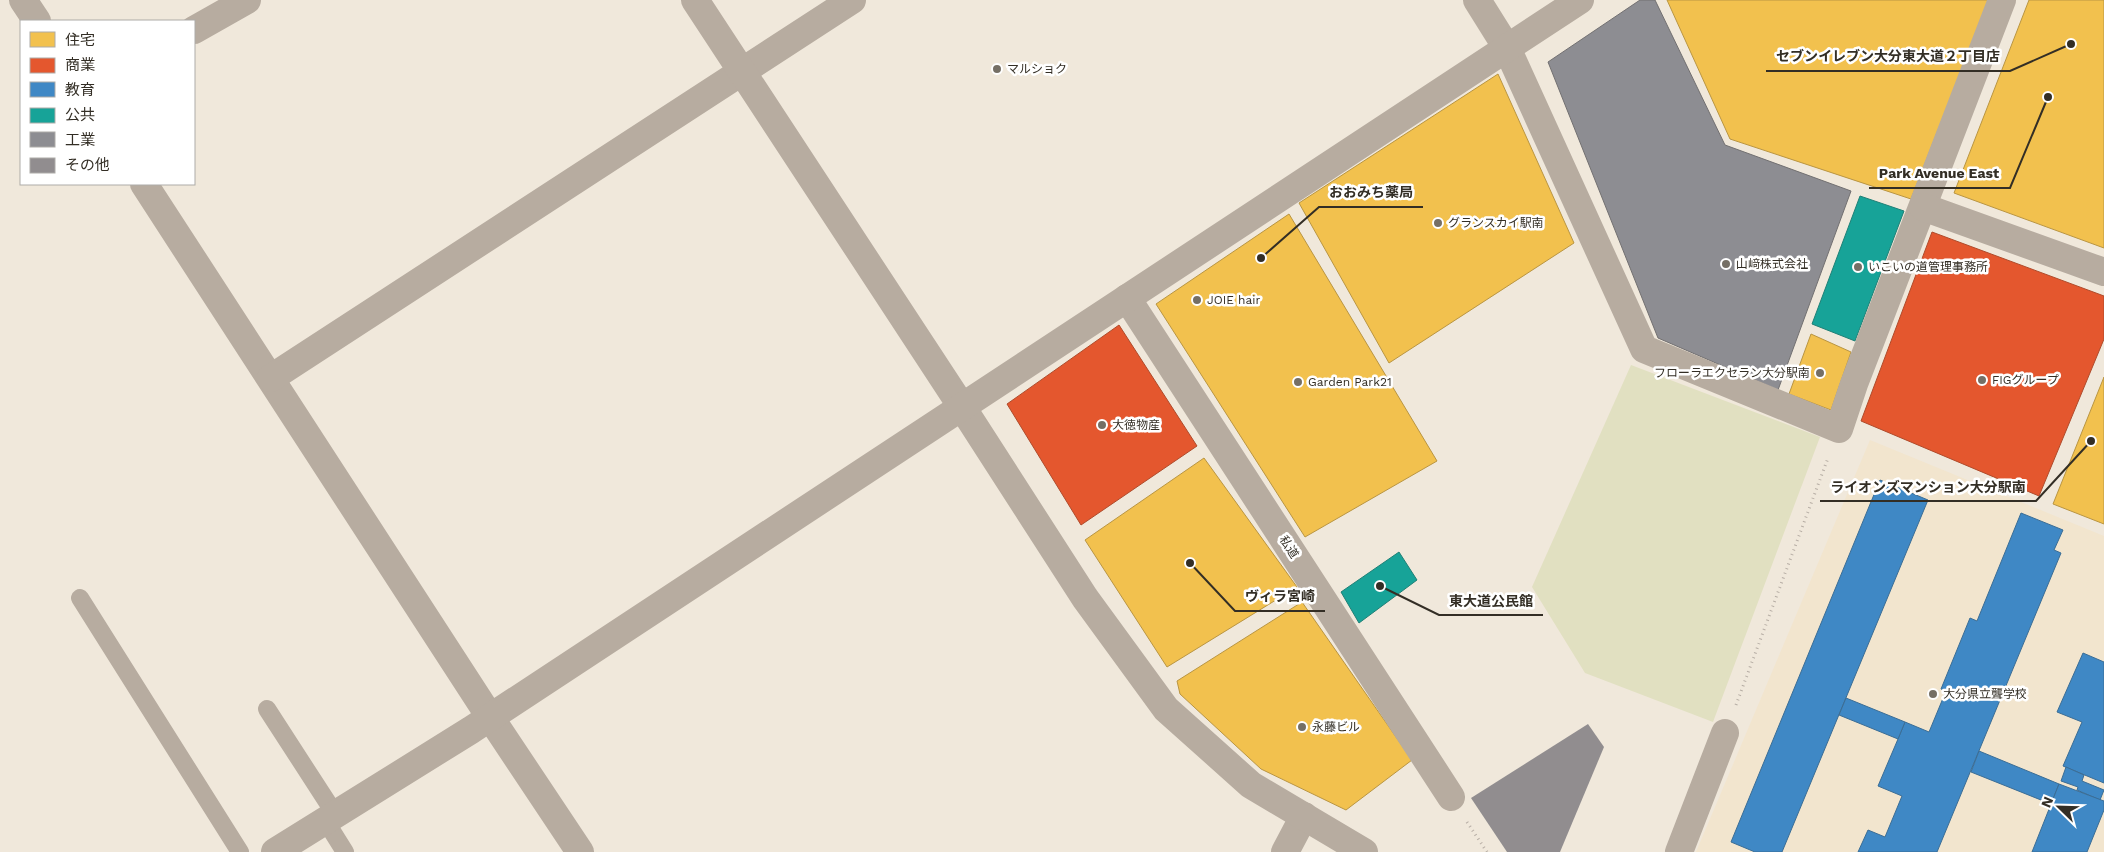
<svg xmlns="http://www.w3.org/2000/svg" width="2104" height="852" font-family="'Work Sans','Noto Sans JP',sans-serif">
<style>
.built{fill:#f2e5ce}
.green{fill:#e1e0c1}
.homes{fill:#f2c14e;stroke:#b99542}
.shops{fill:#e4572e;stroke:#af4b2b}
.schools{fill:#3f88c5;stroke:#3b6d95}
.public{fill:#17a398;stroke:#1f8076}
.industry{fill:#8d8d92;stroke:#727071}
.building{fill:#918d8f}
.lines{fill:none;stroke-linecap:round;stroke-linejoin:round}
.path{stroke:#b7aea5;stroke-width:3;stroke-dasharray:1 4;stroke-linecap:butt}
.service{stroke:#b7aca0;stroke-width:18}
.minor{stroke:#b7aca0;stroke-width:28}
.tertiary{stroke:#b7aca0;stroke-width:28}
.poi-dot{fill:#756f65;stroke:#fff;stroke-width:2}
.labels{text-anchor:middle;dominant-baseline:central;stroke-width:5;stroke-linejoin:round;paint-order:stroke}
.poi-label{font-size:12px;fill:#332e25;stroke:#fff;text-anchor:start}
.street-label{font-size:12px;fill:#332e25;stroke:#fff}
.leader{fill:none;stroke:#332e25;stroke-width:2}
.callout-dot{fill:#332e25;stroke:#fff;stroke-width:2}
.callout-label{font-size:14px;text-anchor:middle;font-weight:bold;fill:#332e25;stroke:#fff;stroke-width:5;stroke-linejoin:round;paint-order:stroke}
</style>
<rect width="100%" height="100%" fill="#f0e8db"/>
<polygon class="built" points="1870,440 2104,536 2104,852 1696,852"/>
<polygon class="green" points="1631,365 1820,437 1713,722 1585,673 1532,587"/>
<g class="homes">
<polygon points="1667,0 1989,0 1911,199 1730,139"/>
<polygon points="2029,0 2104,0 2104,248 1954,193"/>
<polygon points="1498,74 1574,243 1389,363 1299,203"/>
<polygon points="1289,214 1437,461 1305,537 1156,304"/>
<polygon points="1811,334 1851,352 1831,410 1789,394"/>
<polygon points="2104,377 2104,524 2053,504"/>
<polygon points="1204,458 1297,587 1167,667 1085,540"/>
<polygon points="1302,602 1412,760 1346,810 1261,769 1180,694 1177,681"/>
</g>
<g class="shops">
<polygon points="1932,232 2104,296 2104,339 2039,496 1861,421"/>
<polygon points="1119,325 1197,446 1081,525 1007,404"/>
</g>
<g class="schools">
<polygon points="1880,480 1928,500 1782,852 1755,852 1731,842"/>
<polygon points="2021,513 2063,530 2054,550 2061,553 1937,852 1858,852 1868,830 1885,837 1902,796 1878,786 1898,739 1905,722 1929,732 1946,691 1941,689 1970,618 1977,621"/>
<polygon points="2083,653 2104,662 2104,783 2063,766 2082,722 2057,712"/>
<polygon points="1846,698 1905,722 1898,739 1839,715"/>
<polygon points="1979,751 2059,784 2051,804 1971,772"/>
<polygon points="2066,767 2084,775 2082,781 2104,790 2100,800 2077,790 2078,787 2061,781"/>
<polygon points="2059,784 2104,801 2104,810 2087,852 2032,852"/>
</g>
<g class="public">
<polygon points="1860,196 1904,211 1855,341 1812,324"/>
<polygon points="1399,552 1417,580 1359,623 1341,592"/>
</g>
<polygon class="industry" points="1640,0 1655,0 1725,145 1851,191 1778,390 1658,338 1548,62"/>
<polygon class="building" points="1588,724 1604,747 1560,852 1507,852 1471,798"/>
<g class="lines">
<g class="path">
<polyline points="1736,705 1828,458"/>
<polyline points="1467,822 1487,852"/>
</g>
<g class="service">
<polyline points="80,598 240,852"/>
<polyline points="267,709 335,814"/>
<polyline points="325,820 345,852"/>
</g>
<g class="minor">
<polyline points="23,0 37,21"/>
<polyline points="1477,0 1507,48 1644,349 1839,429 1854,384 2002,0"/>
<polyline points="194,30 247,0"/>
<polyline points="144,184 490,717 580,852"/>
<polyline points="1923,207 2104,272"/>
<polyline points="1127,298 1451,797"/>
<polyline points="271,378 852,0"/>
<polyline points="1285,852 1304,816"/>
<polyline points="1679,852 1725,733"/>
</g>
<g class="tertiary">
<polyline points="695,0 962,407 1085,598 1166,709 1251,785 1364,852"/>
<polyline points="275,852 471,730 1580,0"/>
</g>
</g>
<g class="poi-dot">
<circle cx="997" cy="69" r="5"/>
<circle cx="1438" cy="223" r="5"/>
<circle cx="1726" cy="264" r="5"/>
<circle cx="1858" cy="267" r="5"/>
<circle cx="1197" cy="300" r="5"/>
<circle cx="1820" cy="373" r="5"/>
<circle cx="1982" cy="380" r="5"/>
<circle cx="1298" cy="382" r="5"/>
<circle cx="1102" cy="425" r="5"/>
<circle cx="1933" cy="694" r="5"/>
<circle cx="1302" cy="727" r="5"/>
</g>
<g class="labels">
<g class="poi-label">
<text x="1007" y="69">マルショク</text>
<text x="1448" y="223">グランスカイ駅南</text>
<text x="1736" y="264">山﨑株式会社</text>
<text x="1868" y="267">いこいの道管理事務所</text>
<text x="1207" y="300">JOIE hair</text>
<text x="1810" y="373" text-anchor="end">フローラエクセラン大分駅南</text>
<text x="1992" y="380">FIGグループ</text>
<text x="1308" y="382">Garden Park21</text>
<text x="1112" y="425">大徳物産</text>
<text x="1943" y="694">大分県立聾学校</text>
<text x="1312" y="727">永藤ビル</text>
</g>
<g class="street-label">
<text transform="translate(1289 547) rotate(57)">私道</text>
</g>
</g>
<path class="leader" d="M2071 44L2010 71H1766M2048 97L2010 188H1869M1261 258L1319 207H1423M2091 441L2036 501H1820M1190 563L1235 611H1325M1380 586L1439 615H1543"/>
<g class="callout-dot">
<circle cx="2071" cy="44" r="5"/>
<circle cx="2048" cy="97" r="5"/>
<circle cx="1261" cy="258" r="5"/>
<circle cx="2091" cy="441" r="5"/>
<circle cx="1190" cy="563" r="5"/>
<circle cx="1380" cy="586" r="5"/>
</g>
<g class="callout-label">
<text x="1888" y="61">セブンイレブン大分東大道２丁目店</text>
<text x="1939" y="178">Park Avenue East</text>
<text x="1371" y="197">おおみち薬局</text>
<text x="1928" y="492">ライオンズマンション大分駅南</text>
<text x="1280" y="601">ヴィラ宮崎</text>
<text x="1491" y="606">東大道公民館</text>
</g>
<rect x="20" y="20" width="175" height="165" fill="#ffffff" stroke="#adaba8"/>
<rect x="30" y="32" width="25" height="15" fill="#f2c14e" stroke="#adaba8"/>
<text x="65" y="45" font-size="15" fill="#332e25">住宅</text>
<rect x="30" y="58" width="25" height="15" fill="#e4572e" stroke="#adaba8"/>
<text x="65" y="70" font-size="15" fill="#332e25">商業</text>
<rect x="30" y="82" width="25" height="15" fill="#3f88c5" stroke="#adaba8"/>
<text x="65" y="95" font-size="15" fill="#332e25">教育</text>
<rect x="30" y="108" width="25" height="15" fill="#17a398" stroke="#adaba8"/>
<text x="65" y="120" font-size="15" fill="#332e25">公共</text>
<rect x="30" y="132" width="25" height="15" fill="#8d8d92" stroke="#adaba8"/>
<text x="65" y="145" font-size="15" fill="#332e25">工業</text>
<rect x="30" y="158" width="25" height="15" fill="#918d8f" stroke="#adaba8"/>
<text x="65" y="170" font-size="15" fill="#332e25">その他</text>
<g transform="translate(2059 807) rotate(293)" stroke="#ffffff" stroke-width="4" paint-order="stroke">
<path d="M0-4L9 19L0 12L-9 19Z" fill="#332e25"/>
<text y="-8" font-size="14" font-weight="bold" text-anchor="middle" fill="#332e25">N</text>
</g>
</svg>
